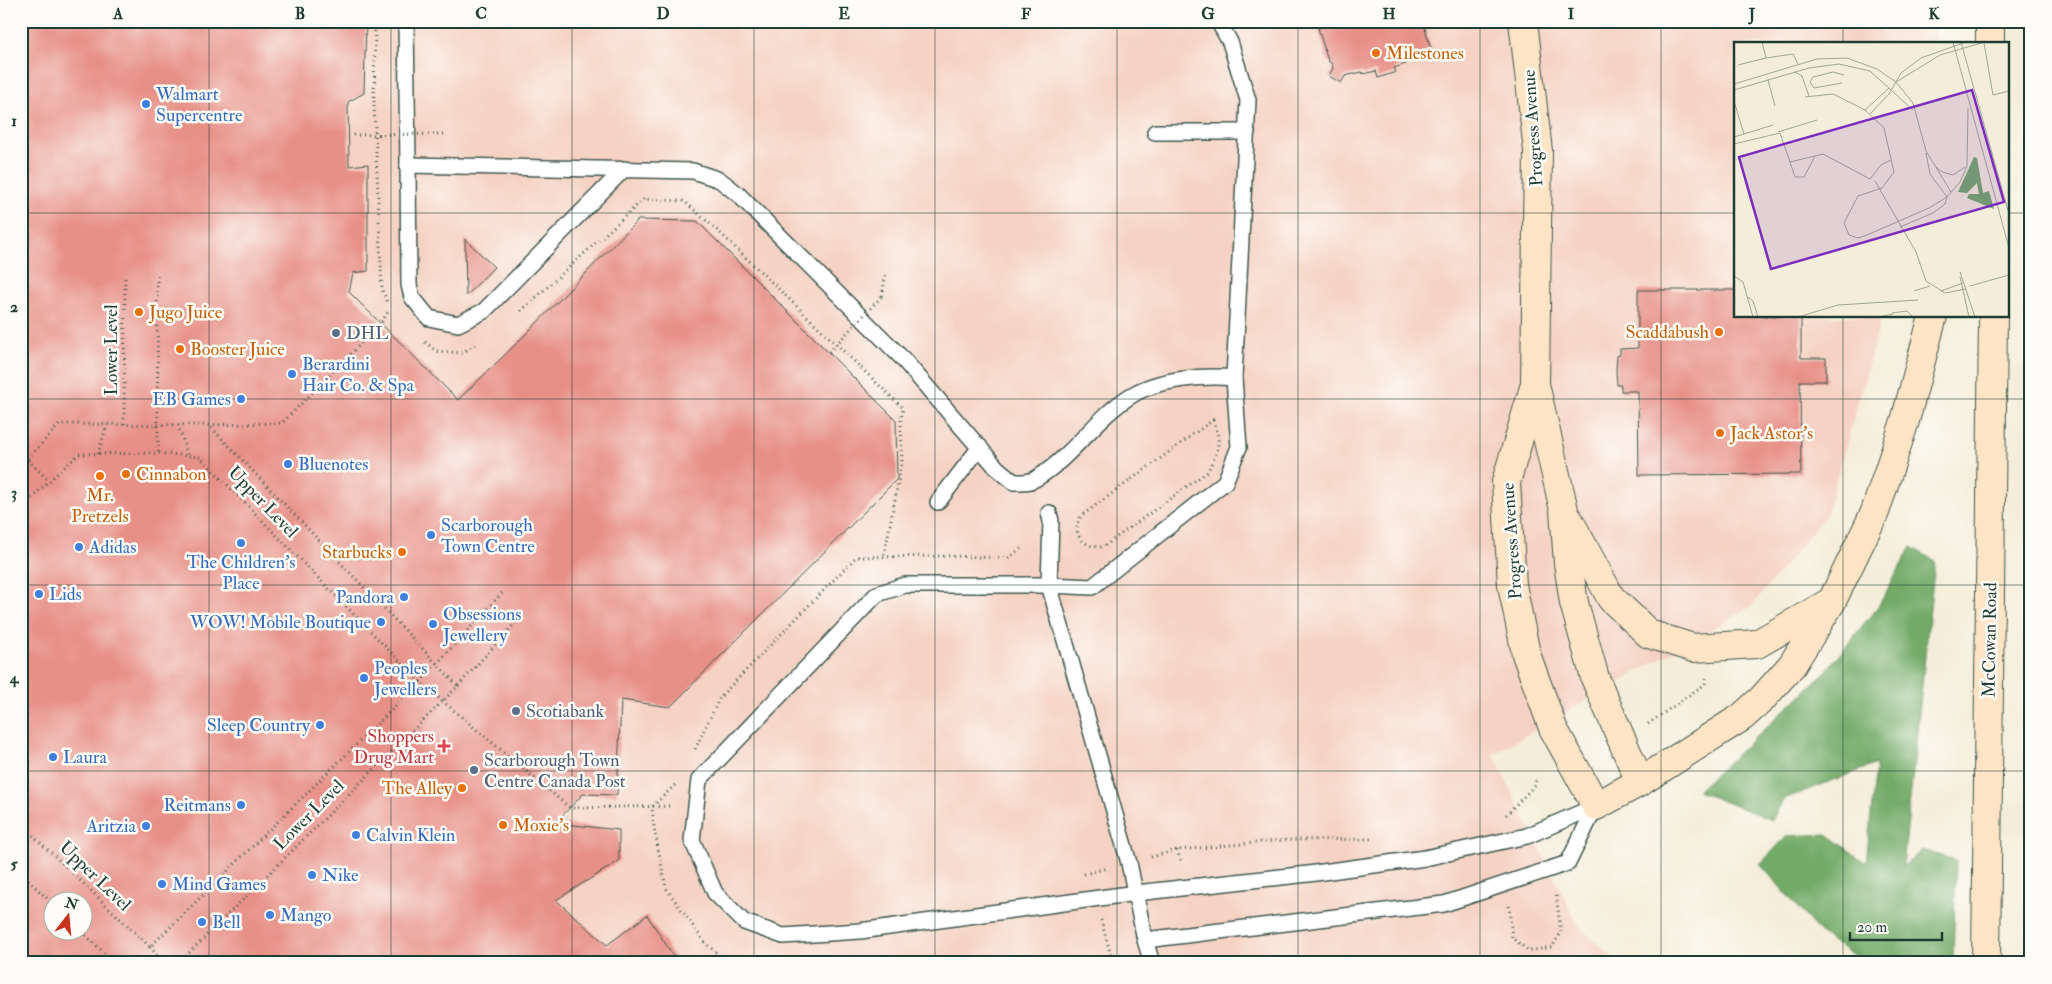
<svg xmlns="http://www.w3.org/2000/svg" width="2052" height="984" font-family="'IM FELL Double Pica',serif">
<style>
.built{fill:#f5d2c3;fill-rule:evenodd}
.forest{fill:#72aa68;stroke:#48744e}
.building{fill:#e79087;fill-rule:evenodd}
.lines{fill:none;stroke-linecap:round;stroke-linejoin:round}
.service-casing{stroke:#3f574d;stroke-width:18}
.secondary-casing{stroke:#3f574d;stroke-width:30}
.path{stroke:#3f574d;stroke-width:3;stroke-dasharray:1 4;stroke-linecap:butt}
.service{stroke:#fff;stroke-width:15}
.secondary{stroke:#ffe4c6;stroke-width:28}
.path-bridge{stroke:#3f574d;stroke-width:3;stroke-dasharray:1 4;stroke-linecap:butt}
.grid{fill:none;stroke:#1f3d34;stroke-width:1;stroke-opacity:0.55}
.food-dot{fill:#e8710a;stroke:#fdfcf7;stroke-width:2}
.shop-dot{fill:#3f7fe0;stroke:#fdfcf7;stroke-width:2}
.service-dot{fill:#5c6f8a;stroke:#fdfcf7;stroke-width:2}
.health-dot{fill:#e0444e;stroke:#fdfcf7;stroke-width:2}
.labels{text-anchor:middle;dominant-baseline:central;stroke-width:5;stroke-linejoin:round;paint-order:stroke}
.food-label{font-size:18px;fill:#c56008;stroke:#fdfcf7;text-anchor:start}
.shop-label{font-size:18px;fill:#366cbe;stroke:#fdfcf7;text-anchor:start}
.street-label{font-size:18px;fill:#1f3d34;stroke:#fdfcf7}
.service-label{font-size:18px;fill:#4e5e75;stroke:#fdfcf7;text-anchor:start}
.health-label{font-size:18px;fill:#be3a42;stroke:#fdfcf7;text-anchor:end}
.inset-road{fill:none;stroke:#9fa797;stroke-width:1}
.view{fill:#7b2cbf;fill-opacity:0.15;stroke:#7b2cbf;stroke-width:2.5}
.inset-edge{fill:none;stroke:#1f3d34;stroke-width:2.5}
.neatline{fill:none;stroke:#1f3d34;stroke-width:2}
.grid-label{font-size:16px;text-anchor:middle;font-weight:bold;fill:#1f3d34}
</style>
<rect width="100%" height="100%" fill="#fdfcf7"/>
<filter id="ink" filterUnits="userSpaceOnUse"><feTurbulence type="fractalNoise" baseFrequency=".02" numOctaves="2"/><feDisplacementMap in="SourceGraphic" scale="10" xChannelSelector="R" yChannelSelector="G"/><feConvolveMatrix kernelMatrix="1 2 1 2 8 2 1 2 1" color-interpolation-filters="sRGB"/></filter>
<filter id="wash" filterUnits="userSpaceOnUse"><feTurbulence type="fractalNoise" baseFrequency=".0096" numOctaves="4" result="noise"/><feDisplacementMap in="SourceGraphic" scale="20" xChannelSelector="R" yChannelSelector="G"/><feGaussianBlur stdDeviation="1.12" result="paint"/><feColorMatrix in="noise" values="0 0 0 0 0 0 0 0 0 0 0 0 0 0 0 0 0 1.4 0 .05"/><feComposite in="paint" operator="in"/></filter>
<g filter="url(#wash)">
<rect width="100%" height="100%" fill="#f4edd9"/>
<path class="built" d="M 21,21 L 1936,21 L 1936,44 L 1736,44 L 1736,316 L 1882,316 L 1827,513 L 1752,606 L 1493,754 L 1579,927 L 1619,963 L 21,963 ZM 52,902 L 82,902 L 82,932 L 52,932 Z"/>
<polygon class="forest" points="1911,547 1935,561 1903,867 1921,850 1956,860 1953,963 1866,963 1821,934 1760,864 1787,836 1827,834 1866,863 1876,764 1784,799 1772,820 1697,791 1823,675 1879,605"/>
<g id="blocks">
<g class="building">
<path d="M 21,21 L 366,21 L 364,93 L 348,102 L 349,166 L 368,164 L 368,271 L 353,273 L 349,292 L 458,400 L 519,341 L 638,220 L 697,221 L 896,420 L 897,479 L 670,707 L 621,700 L 617,795 L 583,794 L 555,823 L 619,830 L 619,861 L 556,900 L 607,945 L 647,915 L 678,963 L 21,963 ZM 52,902 L 82,902 L 82,932 L 52,932 Z"/>
<polygon points="1320,21 1423,21 1432,53 1428,54 1427,52 1404,59 1406,64 1394,68 1396,72 1378,78 1376,71 1363,74 1362,72 1345,76 1341,83 1329,76 1333,68 1331,63 1328,61 1318,28 1322,27"/>
<polygon points="465,239 494,267 466,296"/>
<polygon points="1638,290 1736,290 1736,316 1801,316 1801,358 1826,358 1826,381 1800,381 1801,474 1639,475 1638,391 1621,391 1621,385 1617,385 1616,370 1617,356 1620,355 1620,349 1638,348"/>
</g>
</g>
</g>
<g filter="url(#ink)">
<use href="#blocks" fill-opacity="0" stroke="#3f574d" stroke-width="1"/>
<g class="lines">
<g class="service-casing">
<g id="service">
<polyline points="406,21 408,165"/>
<polyline points="1218,21 1230,42 1248,100 1234,378 1239,447 1225,482 1092,587 1049,585 905,585 877,594 699,780 692,840 715,893 744,922 783,936 860,931 1136,893 1308,874 1425,858 1527,836 1596,806"/>
<polyline points="1155,132 1247,132"/>
<path d="M 624,169 L 484,311 L 458,324 L 429,318 L 412,297 L 409,285 L 408,165 L 693,171 L 720,180 L 739,195 L 902,358 L 997,468 L 1014,482 C 1022,482 1030,483 1037,478 C 1072,457 1096,417 1132,395 C 1158,379 1204,375 1234,378"/>
<polyline points="938,502 980,447"/>
<polyline points="1049,513 1051,521 1049,585 1129,863 1145,940 1152,963"/>
<polyline points="1145,940 1444,904 1568,863 1596,806"/>
</g>
</g>
<g class="secondary-casing">
<g id="secondary">
<polyline points="1523,21 1538,151 1535,384 1564,510 1568,563 1574,603 1595,678 1640,782"/>
<polyline points="1990,44 1990,21"/>
<polyline points="1535,384 1506,482 1512,585 1526,654 1553,728 1596,806 1640,782 1742,717 1762,699 1792,665 1832,601 1875,512 1905,421 1933,316"/>
<polyline points="1569,520 1611,598 1649,634 1693,648 1757,644 1827,604"/>
<polyline points="1986,963 1993,316"/>
</g>
</g>
<g class="path">
<polyline points="375,21 374,105 382,289 387,302"/>
<polyline points="437,134 443,134"/>
<polyline points="157,276 158,453"/>
<polyline points="882,296 886,273"/>
<polyline points="521,311 644,199 684,201 718,231 903,408 901,420 902,461 884,557"/>
<polyline points="425,342 436,351 462,353 477,343"/>
<path d="M 1213,420 C 1222,444 1219,450 1207,472 L 1103,547 C 1084,548 1070,535 1081,516 Z"/>
<polyline points="124,424 125,277"/>
<polyline points="178,425 188,456"/>
<polyline points="209,425 282,423 381,323 389,310"/>
<polyline points="21,453 49,481"/>
<polyline points="98,454 107,425"/>
<polyline points="21,466 60,424 209,425 458,686 179,963"/>
<polyline points="21,509 49,481 79,454 158,453 200,457 420,682 150,947 21,824"/>
<polyline points="502,593 420,682 570,808 672,806"/>
<polyline points="458,686 525,612"/>
<polyline points="1648,724 1705,684 1706,678"/>
<polyline points="695,749 720,697 856,557 949,556 1008,558 1023,547"/>
<polyline points="675,785 652,807 654,827 666,888 705,943 728,963"/>
<polyline points="1506,815 1534,786 1537,777"/>
<polyline points="1177,850 1182,864"/>
<polyline points="1151,857 1177,850 1285,840 1374,839"/>
<polyline points="21,873 52,903"/>
<polyline points="1084,874 1107,868"/>
<polyline points="1509,906 1512,938 1529,951 1552,947 1561,933 1556,894"/>
<polyline points="1101,920 1113,963"/>
<polyline points="82,932 115,963"/>
<polyline points="150,947 163,963"/>
<polyline points="766,963 771,955"/>
</g>
<use href="#service" class="service"/>
<use href="#secondary" class="secondary"/>
<g class="path-bridge">
<polyline points="348,135 437,134"/>
<polyline points="829,352 882,296"/>
</g>
</g>
</g>
<path class="grid" d="M 209,21 L 209,963M 391,21 L 391,963M 572,21 L 572,963M 754,21 L 754,963M 935,21 L 935,963M 1117,21 L 1117,963M 1298,21 L 1298,963M 1480,21 L 1480,963M 1661,21 L 1661,963M 1843,21 L 1843,44M 21,213 L 1736,213M 2008,213 L 2031,213M 1843,316 L 1843,963M 21,399 L 2031,399M 21,585 L 2031,585M 21,771 L 2031,771"/>
<g class="food-dot">
<circle cx="1376" cy="53" r="5"/>
<circle cx="139" cy="312" r="5"/>
<circle cx="1719" cy="332" r="5"/>
<circle cx="180" cy="349" r="5"/>
<circle cx="1720" cy="433" r="5"/>
<circle cx="126" cy="474" r="5"/>
<circle cx="100" cy="476" r="5"/>
<circle cx="402" cy="552" r="5"/>
<circle cx="462" cy="788" r="5"/>
<circle cx="503" cy="825" r="5"/>
</g>
<g class="shop-dot">
<circle cx="146" cy="104" r="5"/>
<circle cx="292" cy="374" r="5"/>
<circle cx="241" cy="399" r="5"/>
<circle cx="288" cy="464" r="5"/>
<circle cx="431" cy="535" r="5"/>
<circle cx="241" cy="543" r="5"/>
<circle cx="79" cy="547" r="5"/>
<circle cx="39" cy="594" r="5"/>
<circle cx="404" cy="597" r="5"/>
<circle cx="381" cy="622" r="5"/>
<circle cx="433" cy="624" r="5"/>
<circle cx="364" cy="678" r="5"/>
<circle cx="320" cy="725" r="5"/>
<circle cx="53" cy="757" r="5"/>
<circle cx="241" cy="805" r="5"/>
<circle cx="146" cy="826" r="5"/>
<circle cx="356" cy="835" r="5"/>
<circle cx="312" cy="875" r="5"/>
<circle cx="162" cy="884" r="5"/>
<circle cx="270" cy="915" r="5"/>
<circle cx="202" cy="922" r="5"/>
</g>
<g class="service-dot">
<circle cx="336" cy="333" r="5"/>
<circle cx="516" cy="711" r="5"/>
<circle cx="474" cy="770" r="5"/>
</g>
<path class="health-dot" d="M441.5 738.5h5v5h5v5h-5v5h-5v-5h-5v-5h5z"/>
<g class="labels">
<g class="food-label">
<text x="1386" y="53">Milestones</text>
<text x="149" y="312">Jugo Juice</text>
<text x="1709" y="332" text-anchor="end">Scaddabush</text>
<text x="190" y="349">Booster Juice</text>
<text x="1730" y="433">Jack Astor's</text>
<text x="136" y="474">Cinnabon</text>
<text x="100" y="495" text-anchor="middle">Mr.<tspan x="100" dy="21">Pretzels</tspan></text>
<text x="392" y="552" text-anchor="end">Starbucks</text>
<text x="452" y="788" text-anchor="end">The Alley</text>
<text x="513" y="825">Moxie's</text>
</g>
<g class="shop-label">
<text x="156" y="94">Walmart<tspan x="156" dy="21">Supercentre</tspan></text>
<text x="302" y="364">Berardini<tspan x="302" dy="21">Hair Co. &amp; Spa</tspan></text>
<text x="231" y="399" text-anchor="end">EB Games</text>
<text x="298" y="464">Bluenotes</text>
<text x="441" y="525">Scarborough<tspan x="441" dy="21">Town Centre</tspan></text>
<text x="89" y="547">Adidas</text>
<text x="241" y="562" text-anchor="middle">The Children's<tspan x="241" dy="21">Place</tspan></text>
<text x="49" y="594">Lids</text>
<text x="394" y="597" text-anchor="end">Pandora</text>
<text x="443" y="614">Obsessions<tspan x="443" dy="21">Jewellery</tspan></text>
<text x="371" y="622" text-anchor="end">WOW! Mobile Boutique</text>
<text x="374" y="668">Peoples<tspan x="374" dy="21">Jewellers</tspan></text>
<text x="310" y="725" text-anchor="end">Sleep Country</text>
<text x="63" y="757">Laura</text>
<text x="231" y="805" text-anchor="end">Reitmans</text>
<text x="136" y="826" text-anchor="end">Aritzia</text>
<text x="366" y="835">Calvin Klein</text>
<text x="322" y="875">Nike</text>
<text x="172" y="884">Mind Games</text>
<text x="280" y="915">Mango</text>
<text x="212" y="922">Bell</text>
</g>
<g class="street-label">
<text transform="translate(1533 128) rotate(-94)">Progress Avenue</text>
<text transform="translate(111 350) rotate(-90)">Lower Level</text>
<text transform="translate(263 502) rotate(46)">Upper Level</text>
<text transform="translate(1512 541) rotate(-94)">Progress Avenue</text>
<text transform="translate(1990 640) rotate(-89)">McCowan Road</text>
<text transform="translate(309 815) rotate(-45)">Lower Level</text>
<text transform="translate(95 876) rotate(44)">Upper Level</text>
</g>
<g class="service-label">
<text x="346" y="333">DHL</text>
<text x="526" y="711">Scotiabank</text>
<text x="484" y="760">Scarborough Town<tspan x="484" dy="21">Centre Canada Post</tspan></text>
</g>
<g class="health-label">
<text x="434" y="736">Shoppers<tspan x="434" dy="21">Drug Mart</tspan></text>
</g>
</g>
<g transform="translate(1734 42)">
<rect width="275" height="275" fill="#f4edd9"/>
<path d="M 240,115 L 243,116 L 249,151 L 255,149 L 260,167 L 233,156 L 235,152 L 245,152 L 243,141 L 233,151 L 224,150 Z" fill="#72aa68"/>
<path class="inset-road" d="M 28,0 L 32,16 L 59,12 L 64,22M 219,0 L 275,206M 227,0 L 275,172M 250,1 L 259,53 L 275,49M 4,23 L 32,16M 61,30 L 68,34 L 75,54M 34,38 L 41,64M 162,40 L 206,13 L 251,0M 108,41 L 80,46 L 76,40 L 79,35 L 99,30 L 110,33M 0,42 L 83,17 L 113,16 L 143,27 L 162,40 L 179,61 L 192,109 L 217,150M 0,48 L 75,26 L 105,22 L 136,29 L 179,68M 71,55 L 99,52 L 131,68 L 150,86 L 160,130 L 148,146 L 124,154 L 110,181 L 115,193 L 124,196 L 133,193 L 195,166 L 213,155M 0,59 L 10,92 L 0,95M 131,68 L 155,46M 136,72 L 155,52 L 167,31 L 187,16 L 232,0M 44,90 L 83,78M 10,92 L 39,83M 0,102 L 46,91 L 56,120M 192,111 L 196,132 L 213,155 L 226,140 L 233,124 L 234,66M 81,114 L 70,135 L 61,135 L 56,120 L 81,114 L 89,112 L 136,137 L 147,123 L 157,118M 202,125 L 208,130 L 219,133 L 231,125M 141,139 L 182,210 L 192,239 L 211,251 L 232,247M 166,185 L 199,171 L 211,162 L 213,155M 226,230 L 241,275M 0,234 L 9,240 L 19,275M 226,235 L 235,275M 236,244 L 275,233M 180,249 L 196,244M 207,249 L 229,241M 14,255 L 19,259 L 24,275M 158,271 L 173,269 L 179,275M 64,275 L 104,263 L 184,258M 144,275 L 159,272"/>
<path class="view" d="M 238,48 L 270,160 L 37,227 L 5,115 Z"/>
<rect width="275" height="275" class="inset-edge"/>
</g>
<rect width="2052" height="984" fill="none" stroke="#fdfcf7" stroke-width="55"/>
<g transform="translate(68 916) rotate(16)"><circle r="24" fill="#fdfcf7" stroke="#a4b0a9"/>
<path d="M0-4L9 19L0 12L-9 19Z" fill="#c8321e"/>
<text y="-8" font-size="14" font-weight="bold" text-anchor="middle" fill="#1f3d34">N</text>
</g>
<path d="M1850 932v8h92v-8" fill="none" stroke="#1f3d34" stroke-width="2.5"/>
<text x="1857" y="932" font-size="15" fill="#1f3d34" stroke="#fdfcf7" stroke-width="4" paint-order="stroke">20 m</text>
<rect x="28" y="28" width="1996" height="928" class="neatline"/>
<g class="grid-label">
<text x="118" y="19">A</text>
<text x="300" y="19">B</text>
<text x="481" y="19">C</text>
<text x="663" y="19">D</text>
<text x="844" y="19">E</text>
<text x="1026" y="19">F</text>
<text x="1208" y="19">G</text>
<text x="1389" y="19">H</text>
<text x="1571" y="19">I</text>
<text x="1752" y="19">J</text>
<text x="1934" y="19">K</text>
<text x="14" y="126">1</text>
<text x="14" y="312">2</text>
<text x="14" y="498">3</text>
<text x="14" y="683">4</text>
<text x="14" y="869">5</text>
</g>
</svg>
